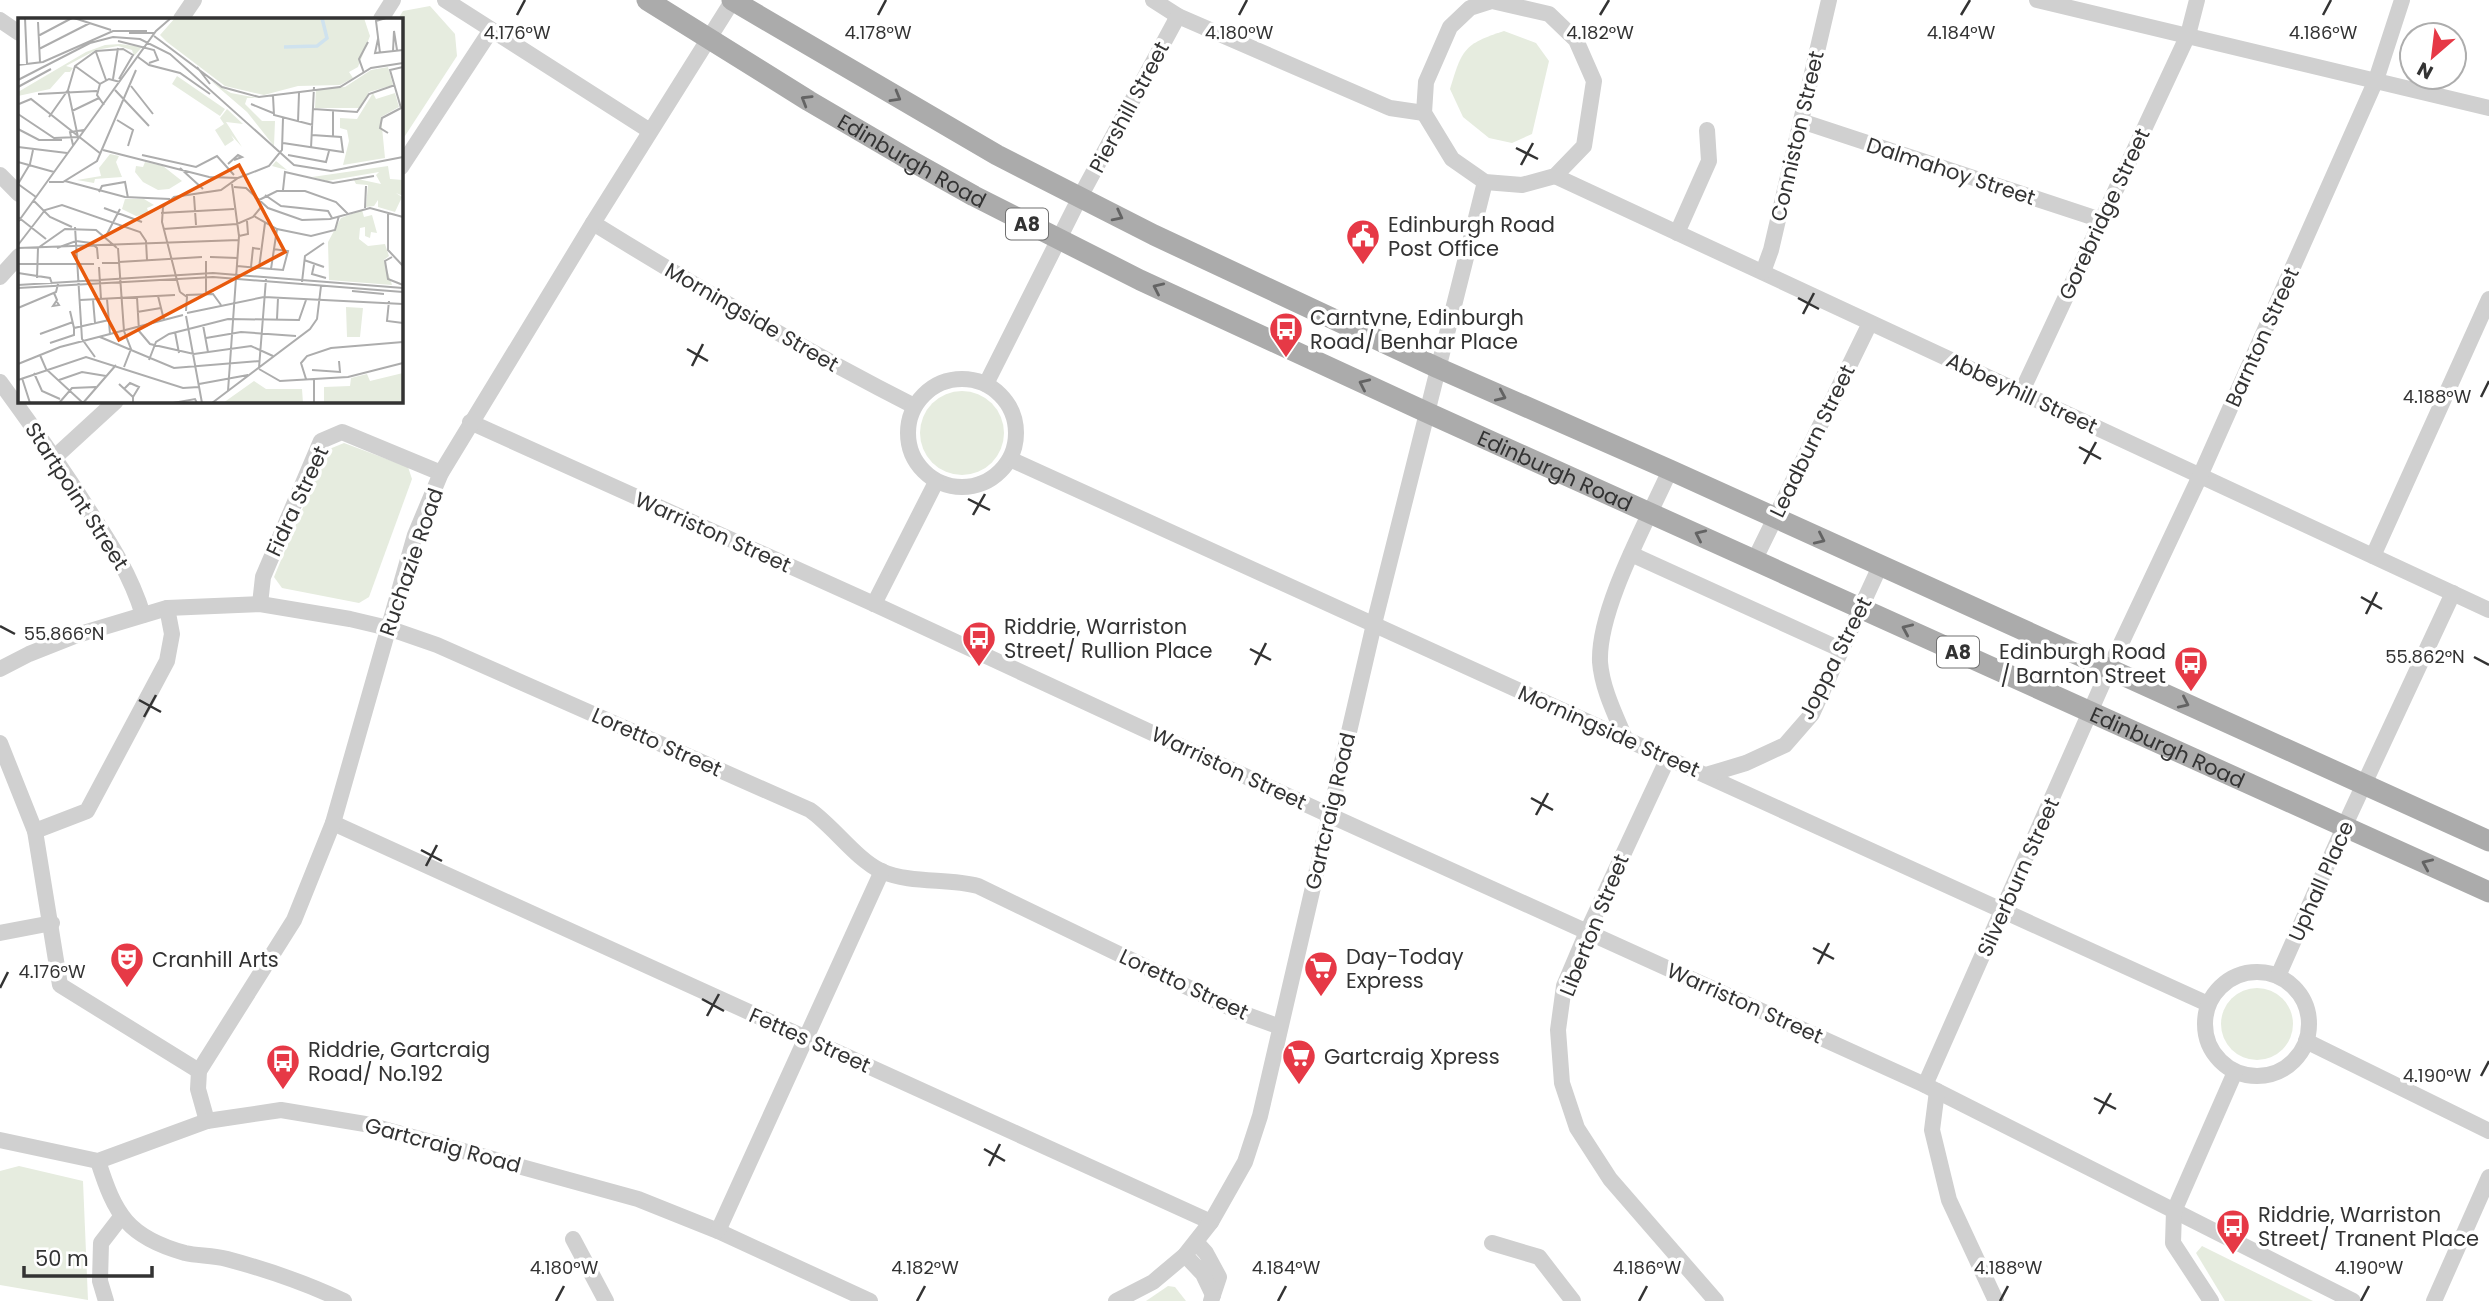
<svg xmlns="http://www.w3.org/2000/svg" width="2489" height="1301" font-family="Poppins,sans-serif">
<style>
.green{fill:#e6ecdf}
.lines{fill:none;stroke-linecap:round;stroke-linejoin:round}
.minor{stroke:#d0d0d0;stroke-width:16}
.major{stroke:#ababab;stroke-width:21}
.oneway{stroke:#636363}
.ticks{fill:none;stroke:#333;stroke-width:2.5}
.labels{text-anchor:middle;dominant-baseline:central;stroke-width:7;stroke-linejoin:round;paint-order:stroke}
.shield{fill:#fff;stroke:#707070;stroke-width:2}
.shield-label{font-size:19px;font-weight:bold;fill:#333}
.street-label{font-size:21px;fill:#333;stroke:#fff}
.poi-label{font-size:21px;fill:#333;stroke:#fff;text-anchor:start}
.inset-river{fill:none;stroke:#cfe2ee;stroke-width:3.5}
.inset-road{fill:none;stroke:#adadad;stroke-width:2}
.view{fill:#e8590c;fill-opacity:0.15;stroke:#e8590c;stroke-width:3.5}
.inset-edge{fill:none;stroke:#333;stroke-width:3.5}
.ticks-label{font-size:18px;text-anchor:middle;fill:#333;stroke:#fff;stroke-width:7;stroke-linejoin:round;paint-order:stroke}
</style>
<rect width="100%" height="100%" fill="#fff"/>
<g class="green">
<polygon points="430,6 455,34 457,56 401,142 401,19 398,19 403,11"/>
<path d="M 1504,31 L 1536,43 L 1549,61 L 1532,134 L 1512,143 L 1489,138 L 1463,117 L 1450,89 C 1462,49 1464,44 1504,31 Z"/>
<circle cx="962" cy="433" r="42"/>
<polygon points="344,443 408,467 412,479 369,597 359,603 282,588 274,577 327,450"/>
<circle cx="2257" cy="1024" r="36"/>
<polygon points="19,1166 83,1181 88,1300 0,1285 0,1171"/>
<polygon points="2202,1246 2313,1301 2225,1301 2196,1253"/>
<polygon points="1168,1286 1175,1287 1186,1301 1146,1301"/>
</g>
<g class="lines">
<g class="minor">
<polyline points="445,0 650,131"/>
<polyline points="1153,0 1178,16 1390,108 1424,113"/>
<polyline points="2037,0 2489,108"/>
<polygon points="1492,1 1549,14 1576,40 1594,81 1584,146 1555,176 1522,185 1485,182 1452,159 1424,113 1426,82 1450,27 1470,8"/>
<polyline points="181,19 194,0"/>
<polyline points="381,19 393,0"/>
<polyline points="0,20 19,33"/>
<polyline points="1801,121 2101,220"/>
<polyline points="401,167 491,30"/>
<polyline points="0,175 19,194"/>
<polyline points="1555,176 2489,610"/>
<path d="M 593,223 C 698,288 804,350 914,406"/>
<polyline points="1677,233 1709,161 1707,130"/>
<polyline points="1763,272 1771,250 1829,0"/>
<polyline points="0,277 19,256"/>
<circle cx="962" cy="433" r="54"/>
<path d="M 0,382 C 30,423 59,463 86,506 C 109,541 131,575 143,615"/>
<polyline points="986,384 1080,197 1178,16"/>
<polyline points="2021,393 2188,35 2197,0"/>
<polyline points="470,422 874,604 1329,815 1925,1085 2353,1301"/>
<polyline points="55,457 116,401"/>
<polyline points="1010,459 2208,1004"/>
<polyline points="1631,554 1842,650"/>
<polyline points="2373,556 2489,299"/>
<polyline points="1754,561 1870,323"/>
<polyline points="260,604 263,577 321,441 342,432 441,473"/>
<polyline points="874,604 936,482"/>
<path d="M 0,669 L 29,654 L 77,635 L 167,608 L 260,604 L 350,619 L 388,628 L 437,645 L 810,810 C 834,827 856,859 881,871 C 911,884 947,878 978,886 L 1239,1012 L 1280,1027"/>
<path d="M 1625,738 C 1615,714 1602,688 1600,662 C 1598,608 1648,520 1670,470"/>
<polyline points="0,743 35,831 60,985 199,1071"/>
<polyline points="1668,758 1587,932 1564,986 1558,1030 1562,1083 1577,1128 1610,1179 1716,1301"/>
<polyline points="1706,775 1746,763 1785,745 1812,714 1880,566"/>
<polyline points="333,823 1211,1222"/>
<polyline points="35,831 87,811 167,661 172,634 167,608"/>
<polyline points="0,933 52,923"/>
<circle cx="2257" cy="1024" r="52"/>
<polyline points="2278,976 2344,827 2453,593"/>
<polyline points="2306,1041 2489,1131"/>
<polyline points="1925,1085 2109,669 2200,476 2376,80 2402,0"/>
<polyline points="1937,1091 1932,1130 1949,1200 1996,1301"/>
<polyline points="207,1121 198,1089 199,1071 294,920 333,823 415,535 441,473 593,223 733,0"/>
<polyline points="0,1140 98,1161 207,1121 281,1110 365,1124 638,1199 718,1231 870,1301"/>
<path d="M 98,1161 C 115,1214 127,1237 185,1253 C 198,1256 213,1255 227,1259 C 268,1270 306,1283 344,1301"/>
<polyline points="718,1231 882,871"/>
<polyline points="573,1239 606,1301"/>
<polyline points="1196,1242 1206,1253 1219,1277 1211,1301"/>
<polyline points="1492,1243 1539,1257 1573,1301"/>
<polyline points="1185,1255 1203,1274 1213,1295"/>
<polyline points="106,1301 100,1281 101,1243 121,1217"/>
<polyline points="1116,1301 1153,1282 1185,1255 1211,1222 1245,1162 1260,1116 1374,624 1485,182"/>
<polyline points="2211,1301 2173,1243 2174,1211 2235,1072"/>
<polyline points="2434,1301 2489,1177"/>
</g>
<g class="major">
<path id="s1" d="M 647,0 L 809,101 L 908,159 L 974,196 L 1140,280 L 1426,412 L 2489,892"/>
<polyline points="732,0 997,155 1154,235 1438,368 1670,470 2489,841"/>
</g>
</g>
<defs><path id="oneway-chevron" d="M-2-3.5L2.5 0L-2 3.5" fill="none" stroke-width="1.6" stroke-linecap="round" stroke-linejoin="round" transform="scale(1.75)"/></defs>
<g class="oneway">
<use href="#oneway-chevron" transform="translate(896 97) rotate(30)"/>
<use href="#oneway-chevron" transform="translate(806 100) rotate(-149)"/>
<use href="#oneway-chevron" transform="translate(1118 216) rotate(27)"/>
<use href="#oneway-chevron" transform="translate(1158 288) rotate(-155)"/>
<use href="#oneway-chevron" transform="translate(1364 384) rotate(-155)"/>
<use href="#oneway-chevron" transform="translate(1501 396) rotate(24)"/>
<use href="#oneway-chevron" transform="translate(1700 535) rotate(-155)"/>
<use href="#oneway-chevron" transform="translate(1820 539) rotate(25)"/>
<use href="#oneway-chevron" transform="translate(1907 629) rotate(-156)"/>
<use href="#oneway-chevron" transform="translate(2184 703) rotate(25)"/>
<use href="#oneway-chevron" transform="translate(2427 864) rotate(-156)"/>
</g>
<path class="ticks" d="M 517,15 L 525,0M 878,15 L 886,0M 1239,15 L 1247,0M 1600,15 L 1609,0M 1961,15 L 1970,0M 2323,15 L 2331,0M 1516,148 L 1538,159M 1521,165 L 1533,143M 1798,298 L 1819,309M 1803,314 L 1814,293M 687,349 L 708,361M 692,366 L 703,344M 2481,397 L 2489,381M 2079,447 L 2101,459M 2084,464 L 2096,442M 968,499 L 990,510M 973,515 L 985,494M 2361,597 L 2382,609M 2366,614 L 2377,592M 0,626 L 15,634M 1250,649 L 1271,660M 2474,657 L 2489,665M 1255,665 L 1266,643M 139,700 L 161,712M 144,717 L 156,695M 1531,798 L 1553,810M 1536,815 L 1548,793M 421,850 L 442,861M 426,866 L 437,845M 1813,948 L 1834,959M 1818,964 L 1829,943M 0,988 L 8,972M 702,999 L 724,1011M 707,1016 L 719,994M 2481,1076 L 2489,1061M 2094,1098 L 2116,1109M 2099,1114 L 2111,1093M 984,1149 L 1005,1161M 989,1166 L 1000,1144M 556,1301 L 564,1286M 917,1301 L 925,1286M 1278,1301 L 1286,1286M 1639,1301 L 1647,1286M 2000,1301 L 2008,1286M 2361,1301 L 2369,1286"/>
<defs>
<g id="civic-pin" transform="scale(1.75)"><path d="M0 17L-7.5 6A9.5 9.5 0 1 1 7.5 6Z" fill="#e63946" stroke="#fff"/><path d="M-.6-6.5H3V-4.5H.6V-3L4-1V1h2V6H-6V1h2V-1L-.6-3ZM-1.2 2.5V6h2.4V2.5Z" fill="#fff"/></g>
<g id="bus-pin" transform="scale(1.75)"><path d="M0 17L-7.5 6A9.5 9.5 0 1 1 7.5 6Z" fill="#e63946" stroke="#fff"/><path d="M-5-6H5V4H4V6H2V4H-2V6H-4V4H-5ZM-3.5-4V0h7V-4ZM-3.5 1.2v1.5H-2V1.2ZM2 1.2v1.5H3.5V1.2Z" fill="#fff"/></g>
<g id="theatre-pin" transform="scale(1.75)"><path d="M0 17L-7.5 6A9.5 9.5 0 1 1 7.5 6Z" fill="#e63946" stroke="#fff"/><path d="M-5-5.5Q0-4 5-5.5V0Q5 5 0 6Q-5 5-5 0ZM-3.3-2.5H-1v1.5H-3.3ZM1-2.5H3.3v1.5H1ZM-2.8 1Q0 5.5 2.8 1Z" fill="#fff"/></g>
<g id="supermarket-pin" transform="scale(1.75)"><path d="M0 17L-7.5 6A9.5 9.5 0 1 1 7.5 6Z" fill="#e63946" stroke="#fff"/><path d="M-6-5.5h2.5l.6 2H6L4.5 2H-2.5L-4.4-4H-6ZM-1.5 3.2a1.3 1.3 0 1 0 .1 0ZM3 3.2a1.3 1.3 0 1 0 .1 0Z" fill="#fff"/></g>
</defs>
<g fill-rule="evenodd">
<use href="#civic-pin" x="1363" y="236"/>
<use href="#bus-pin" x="1286" y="329"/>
<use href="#bus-pin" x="979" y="638"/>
<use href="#bus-pin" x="2191" y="663"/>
<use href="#theatre-pin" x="127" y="959"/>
<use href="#supermarket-pin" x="1321" y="968"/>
<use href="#supermarket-pin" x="1299" y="1056"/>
<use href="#bus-pin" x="283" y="1061"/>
<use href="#bus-pin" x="2233" y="1226"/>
</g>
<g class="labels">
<g class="shield">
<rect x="1006" y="208.5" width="42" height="31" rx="5"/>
<rect x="1937" y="636.5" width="42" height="31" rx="5"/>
</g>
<g class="shield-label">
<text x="1027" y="224">A8</text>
<text x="1958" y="652">A8</text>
</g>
<g class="street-label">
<text transform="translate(1129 107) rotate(-62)">Piershill Street</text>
<text transform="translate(1797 136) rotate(-77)">Conniston Street</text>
<text stroke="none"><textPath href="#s1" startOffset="310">Edinburgh Road</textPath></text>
<text transform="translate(1951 171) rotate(18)">Dalmahoy Street</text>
<text transform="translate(2104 214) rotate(-65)">Gorebridge Street</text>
<text transform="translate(752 317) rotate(30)">Morningside Street</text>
<text transform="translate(2262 337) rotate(-66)">Barnton Street</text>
<text transform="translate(2022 393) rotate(25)">Abbeyhill Street</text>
<text transform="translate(1812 441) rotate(-64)">Leadburn Street</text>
<text stroke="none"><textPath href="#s1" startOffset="1024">Edinburgh Road</textPath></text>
<text transform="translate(77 496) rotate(57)">Startpoint Street</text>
<text transform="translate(297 501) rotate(-65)">Fidra Street</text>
<text transform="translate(713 532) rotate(24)">Warriston Street</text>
<text transform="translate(411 562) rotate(-71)">Ruchazie Road</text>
<text transform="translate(1835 658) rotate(-63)">Joppa Street</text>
<text transform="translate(1609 731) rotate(24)">Morningside Street</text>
<text transform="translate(657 742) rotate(24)">Loretto Street</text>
<text stroke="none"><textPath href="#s1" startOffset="1696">Edinburgh Road</textPath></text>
<text transform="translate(1229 768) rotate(25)">Warriston Street</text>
<text transform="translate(1330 811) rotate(-77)">Gartcraig Road</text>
<text transform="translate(2018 877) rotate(-66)">Silverburn Street</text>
<text transform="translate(2321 881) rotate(-66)">Uphall Place</text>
<text transform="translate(1594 925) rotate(-68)">Liberton Street</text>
<text transform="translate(1184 984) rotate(25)">Loretto Street</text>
<text transform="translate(1745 1003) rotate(24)">Warriston Street</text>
<text transform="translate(810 1040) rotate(24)">Fettes Street</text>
<text transform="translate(443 1145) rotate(15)">Gartcraig Road</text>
</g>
<g class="poi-label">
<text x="1388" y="224">Edinburgh Road<tspan x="1388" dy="24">Post Office</tspan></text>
<text x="1310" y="317">Carntyne, Edinburgh<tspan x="1310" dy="24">Road/ Benhar Place</tspan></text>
<text x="1004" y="626">Riddrie, Warriston<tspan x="1004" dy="24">Street/ Rullion Place</tspan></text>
<text x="2166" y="651" text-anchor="end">Edinburgh Road<tspan x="2166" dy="24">/ Barnton Street</tspan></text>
<text x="1346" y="956">Day-Today<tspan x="1346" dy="24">Express</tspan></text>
<text x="152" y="959">Cranhill Arts</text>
<text x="308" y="1049">Riddrie, Gartcraig<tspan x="308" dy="24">Road/ No.192</tspan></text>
<text x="1324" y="1056">Gartcraig Xpress</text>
<text x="2258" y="1214">Riddrie, Warriston<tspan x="2258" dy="24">Street/ Tranent Place</tspan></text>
</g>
</g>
<g transform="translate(18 18)">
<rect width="385" height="385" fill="#fff"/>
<path d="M 157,0 L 346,0 L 352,18 L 340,49 L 331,54 L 335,60 L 322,67 L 280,68 L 246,77 L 207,68 L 149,24 L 142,17 ZM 102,26 L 124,29 L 116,38 L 114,32 L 100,28 L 78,32 L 48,48 L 55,50 L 52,54 L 47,54 L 32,71 L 0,78 L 0,74 L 68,34 L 87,27 ZM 370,49 L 375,67 L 351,74 L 343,90 L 297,90 L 298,71 L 327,69 L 353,52 ZM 159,58 L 207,91 L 202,98 L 154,66 ZM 193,63 L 213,75 L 240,80 L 229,80 L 227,86 L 244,103 L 257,103 L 256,128 L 229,94 ZM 355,75 L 358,81 L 377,75 L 381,89 L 363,99 L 367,140 L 325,147 L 331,123 L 329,112 L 322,110 L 322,100 L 339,101 ZM 209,91 L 225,106 L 208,104 L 224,129 L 213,117 L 216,122 L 207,128 L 197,112 L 206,106 L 202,100 ZM 92,136 L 101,138 L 98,144 L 104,159 L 77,161 L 76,165 L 59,162 L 83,158 L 81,150 ZM 258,143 L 269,152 L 294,159 L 370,148 L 372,161 L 385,162 L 385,178 L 378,175 L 384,179 L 377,194 L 360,189 L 360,182 L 356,188 L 348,189 L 350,167 L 338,166 L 335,160 L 363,166 L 358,157 L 361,154 L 309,163 L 254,148 ZM 127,144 L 145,148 L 164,163 L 151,171 L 140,172 L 125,164 L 117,154 L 118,148 L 125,149 ZM 107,181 L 126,181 L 136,187 L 129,190 L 131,196 L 118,198 L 104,191 ZM 344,192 L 346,199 L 354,197 L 359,215 L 353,214 L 352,220 L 347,218 L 347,209 L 342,210 L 341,221 L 350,228 L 367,226 L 371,238 L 366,242 L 374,267 L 311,262 L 310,224 L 323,200 ZM 328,289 L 345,290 L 342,319 L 329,319 ZM 385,355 L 385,385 L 306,385 L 306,369 L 332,368 L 333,360 L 349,356 L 352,363 ZM 236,363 L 248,371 L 284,371 L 285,385 L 205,385 Z" fill="#e6ecdf"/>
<path class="inset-river" d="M 266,29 L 299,28 L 309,20 L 304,0"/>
<path class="inset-road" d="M 7,0 L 9,46M 56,0 L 93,12M 20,4 L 22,44M 111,15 L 137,15M 20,18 L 54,0M 136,18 L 204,69 L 241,79 L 322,69 L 353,50 L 385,45M 360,21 L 357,35 L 385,32M 100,23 L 136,32 L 140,42 L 131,45M 21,31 L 72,5M 375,33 L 376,13 L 379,32M 78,34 L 88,62M 362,35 L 358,3 L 368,0M 120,39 L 131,47 L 162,55 L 192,76M 0,47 L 25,44 L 95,13 L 129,13M 57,48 L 82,66M 179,49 L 192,66M 346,55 L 341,41 L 350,24M 95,61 L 100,30M 0,62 L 72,25 L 95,19 L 122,21 L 152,36 L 276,147 L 313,153 L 385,139M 113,68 L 135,96M 0,69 L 33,51M 97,72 L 131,108M 20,76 L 79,73M 255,78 L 256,97 L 295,107M 1,86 L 13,81 L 83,136M 233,86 L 255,95M 86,87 L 79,77 L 82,66 L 91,61 L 102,64M 383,90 L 372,52 L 385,49M 295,91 L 339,94 L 351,76 L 377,67M 54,93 L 81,80M 315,93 L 315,118M 0,96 L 36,120 L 60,119 L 50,72 L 57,48 L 78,33 L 105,31 L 115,37 L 101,61M 31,99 L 50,72M 99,102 L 115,112 L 110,128M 280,104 L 281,75M 0,111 L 21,122 L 44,122M 370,115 L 362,110 L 364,100 L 385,89M 265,125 L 325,134 L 323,119 L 294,117M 55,127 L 52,114 L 66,112M 0,129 L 49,135M 293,130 L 296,69M 85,132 L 191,159 L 220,160M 124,137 L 178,149 L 199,138 L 216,157M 270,137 L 308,144 L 311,133M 0,144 L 36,154M 210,146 L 220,137 L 224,139 L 216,142M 162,150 L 185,171M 47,163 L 107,179 L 152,181M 31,164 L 45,164 L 79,143 L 118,52M 0,166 L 12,146 L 15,132M 0,166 L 18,179M 216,169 L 228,170 L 250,190 L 284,202 L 312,201 L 352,190 L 385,199M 265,172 L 267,154 L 315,165 L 356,158M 81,174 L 84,168 L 107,164 L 110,180M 247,177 L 263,188 L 310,193 L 314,200M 176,178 L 178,207M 15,182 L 32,199 L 54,209M 239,183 L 259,173 L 287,173 L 318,184 L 330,196M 86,190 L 124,204M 347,190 L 348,168M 370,194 L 370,232 L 385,248M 143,195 L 216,191M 236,198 L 259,211 L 293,218 L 317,212 L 321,198M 0,199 L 28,221M 0,204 L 138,13 L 153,0M 57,209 L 64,321 L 77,339M 145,211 L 219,206 L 235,199 L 244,188M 88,218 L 102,191M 221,218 L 230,216 L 229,203M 0,227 L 27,192 L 44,187 L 122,214 L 128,223 L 129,242M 0,230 L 221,222M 39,230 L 58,223 L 73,225 L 79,230 L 80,241M 100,230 L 106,313 L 113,331 L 106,349M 192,239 L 220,240M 374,239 L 367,243 L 370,261 L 385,267M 286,242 L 306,249M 188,243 L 188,274M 84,245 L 184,239M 0,246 L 76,246M 296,247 L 294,256 L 308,260M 219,248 L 265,252 L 270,233 L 255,231M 81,249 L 83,281M 233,249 L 235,230 L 242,231M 241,250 L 247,205M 253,251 L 259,211M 0,255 L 32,260 L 34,266M 19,260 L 20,230 L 47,211 L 78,212 L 99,230M 284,264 L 287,238 L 306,225M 0,267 L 195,255 L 385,270M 0,270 L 195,259 L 385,274M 334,273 L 366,276M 162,274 L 144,204 L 145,189 L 156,179 L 203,172 L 220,160 L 251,148 L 264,132 L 265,100M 162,274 L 169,279 L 168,293M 36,275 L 39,282 L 35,288 L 41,287 L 39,284M 168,277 L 195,276 L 203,287M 140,278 L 146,302M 119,279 L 121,313 L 132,326 L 176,336 L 233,328 L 255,338M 89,281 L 92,316M 62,282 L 157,277M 75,282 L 77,305M 371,283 L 369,303 L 385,305M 0,290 L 38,274 L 40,266M 52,293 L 56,310 L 91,302M 119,294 L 143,290M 169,295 L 246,279 L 385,286M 168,298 L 184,385M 259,301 L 260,280M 185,307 L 190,334M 157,314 L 161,335M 22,316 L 55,304M 82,319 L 156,350 L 242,343M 188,320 L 223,314 L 278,318M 32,325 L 56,317 L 56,310M 22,337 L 28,351 L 65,385M 131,342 L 138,324 L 151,316 L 210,301 L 281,302 L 288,282M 0,346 L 42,329 L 165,297M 241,350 L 248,261M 241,351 L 262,363 L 330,359 L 385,345M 294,352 L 322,354 L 321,343M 16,355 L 24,373 L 42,381M 4,360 L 12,385M 288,361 L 283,345 L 289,338 L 313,330 L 385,324M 296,361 L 296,385M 0,362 L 68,339 L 165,370 L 181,369M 41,362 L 64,354 L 88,358M 101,366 L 115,379 L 115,385M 181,366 L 230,357M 106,371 L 112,365 L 121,369 L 115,379M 210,373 L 221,218 L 214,166M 41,385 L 54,370 L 78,369M 65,385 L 98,347M 155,385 L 177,381 L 179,385M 194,385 L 292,311 L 299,301 L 303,268"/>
<path class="view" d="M 221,147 L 267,234 L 101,322 L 55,235 Z"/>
<rect width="385" height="385" class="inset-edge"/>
</g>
<g class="ticks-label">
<text x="517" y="39">4.176°W</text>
<text x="878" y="39">4.178°W</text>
<text x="1239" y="39">4.180°W</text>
<text x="1600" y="39">4.182°W</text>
<text x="1961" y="39">4.184°W</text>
<text x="2323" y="39">4.186°W</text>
<text x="2437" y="403">4.188°W</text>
<text x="64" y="640">55.866°N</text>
<text x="2425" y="663">55.862°N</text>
<text x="52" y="978">4.176°W</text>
<text x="2437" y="1082">4.190°W</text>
<text x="564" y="1274">4.180°W</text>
<text x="925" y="1274">4.182°W</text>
<text x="1286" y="1274">4.184°W</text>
<text x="1647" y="1274">4.186°W</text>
<text x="2008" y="1274">4.188°W</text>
<text x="2369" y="1274">4.190°W</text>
</g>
<g transform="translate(2433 56) rotate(208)"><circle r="33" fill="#ffffff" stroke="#adadad" stroke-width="2"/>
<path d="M0-5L12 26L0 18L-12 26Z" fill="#e63946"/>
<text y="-10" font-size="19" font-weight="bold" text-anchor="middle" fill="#333333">N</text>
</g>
<path d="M24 1266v10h128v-10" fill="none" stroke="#333333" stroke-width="3.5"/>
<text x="35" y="1266" font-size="21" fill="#333333" stroke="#ffffff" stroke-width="5" paint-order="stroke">50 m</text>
</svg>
